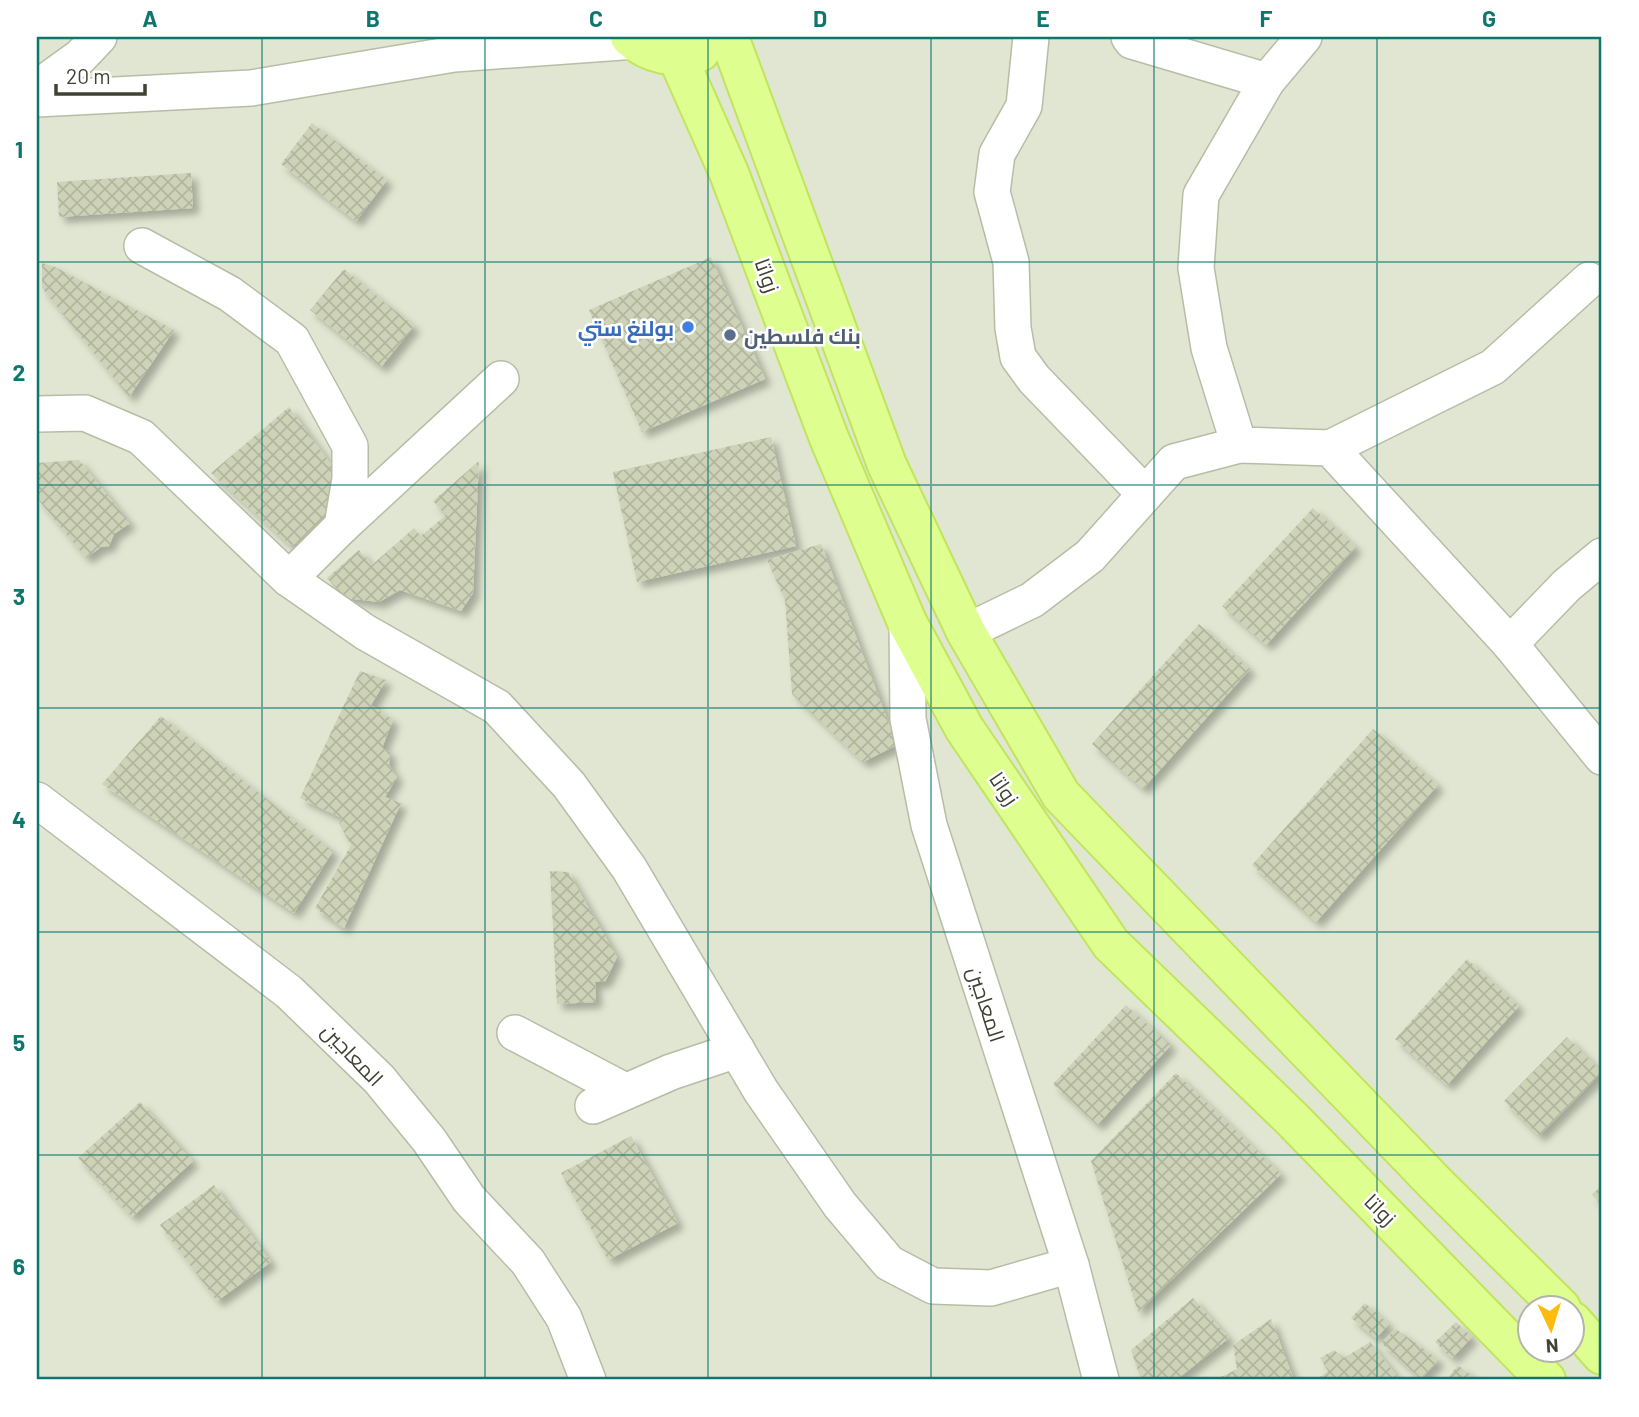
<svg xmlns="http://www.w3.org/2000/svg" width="1639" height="1417" font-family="Barlow,Cairo,sans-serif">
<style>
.residential{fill:#e0e6d1;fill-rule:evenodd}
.building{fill:url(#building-cross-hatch);filter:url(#shadow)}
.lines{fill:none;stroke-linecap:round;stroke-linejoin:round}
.minor-casing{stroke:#b7bda5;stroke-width:38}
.major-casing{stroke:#c0e55d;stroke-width:42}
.minor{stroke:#fff;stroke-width:35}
.major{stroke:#deff8f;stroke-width:38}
.grid{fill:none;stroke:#0f766e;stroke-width:2;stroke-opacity:0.55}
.shop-dot{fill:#3f7fe0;stroke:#fff;stroke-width:2.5}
.service-dot{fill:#5c6f8a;stroke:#fff;stroke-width:2.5}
.labels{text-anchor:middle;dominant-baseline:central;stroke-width:5;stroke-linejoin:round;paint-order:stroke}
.street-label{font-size:21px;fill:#404333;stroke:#fff}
.shop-label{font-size:21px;font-weight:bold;fill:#366cbe;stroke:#fff;text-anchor:end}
.service-label{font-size:21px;font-weight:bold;fill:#4e5e75;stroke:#fff;text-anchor:start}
.neatline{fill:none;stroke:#0f766e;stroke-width:2.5}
.grid-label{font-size:23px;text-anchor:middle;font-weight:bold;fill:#0f766e}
</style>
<defs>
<pattern id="building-cross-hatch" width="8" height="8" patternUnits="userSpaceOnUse" patternTransform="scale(1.75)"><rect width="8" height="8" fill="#ced3b8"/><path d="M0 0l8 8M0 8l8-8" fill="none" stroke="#b2b69f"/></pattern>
<filter id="shadow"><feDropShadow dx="6" dy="6" stdDeviation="3.5" flood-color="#0004"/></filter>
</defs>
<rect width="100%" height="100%" fill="#eef2e3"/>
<path class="residential" d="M 37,37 L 1602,37 L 1602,1380 L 37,1380 ZM 1530,1308 L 1572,1308 L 1572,1350 L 1530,1350 Z"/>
<g class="building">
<polygon points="312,123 387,180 356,221 281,164"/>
<polygon points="191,173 193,208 59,217 57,182"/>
<polygon points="711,257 765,379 642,432 589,310"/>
<polygon points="42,263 55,267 174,330 129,397 42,288"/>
<polygon points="344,269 414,326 381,367 310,310"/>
<polygon points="289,407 336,471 328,519 312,540 290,545 211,473"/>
<polygon points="771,437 796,546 637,582 613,472"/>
<polygon points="79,460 130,523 114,534 109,546 101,547 86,558 37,498 37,463"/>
<polygon points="479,461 473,593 461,611 400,590 379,602 345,598 327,578 359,550 372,565 414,528 421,536 446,515 433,501"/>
<polygon points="1313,508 1356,547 1266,645 1222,606"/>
<polygon points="821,544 897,745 863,762 792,694 785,600 767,560"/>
<polygon points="1199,624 1250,669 1143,789 1092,744"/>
<polygon points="360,671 386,680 371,705 393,720 382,748 390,752 389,765 397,777 385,797 401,803 344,928 315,908 351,845 339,824 342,818 300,798"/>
<polygon points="161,716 333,851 294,913 102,784"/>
<polygon points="1373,729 1438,785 1316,922 1252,865"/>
<polygon points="550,871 568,872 617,957 605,982 595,982 596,1002 557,1004"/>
<polygon points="1467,959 1519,1006 1447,1085 1395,1039"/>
<polygon points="1126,1005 1171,1045 1097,1125 1053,1084"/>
<polygon points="1567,1037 1602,1072 1539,1136 1504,1101"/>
<polygon points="1176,1073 1281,1174 1138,1312 1091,1161"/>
<polygon points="140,1102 193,1161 132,1217 78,1158"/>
<polygon points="631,1136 678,1223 608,1260 561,1173"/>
<polygon points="214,1185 271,1262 217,1301 160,1225"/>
<polygon points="1602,1185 1602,1205 1592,1195"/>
<polygon points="1193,1298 1229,1338 1176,1380 1141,1380 1131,1350"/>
<polygon points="1365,1303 1389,1324 1376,1338 1351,1318"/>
<polygon points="1271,1319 1294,1380 1220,1380 1219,1378 1237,1369 1233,1345"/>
<polygon points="1456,1322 1472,1337 1452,1358 1435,1342"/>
<polygon points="1396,1329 1439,1360 1421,1379 1381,1343"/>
<polygon points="1370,1342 1400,1380 1316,1380 1328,1371 1320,1358 1334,1350 1344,1358"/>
<polygon points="1458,1365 1477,1380 1446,1380"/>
</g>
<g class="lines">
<g class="minor-casing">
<g id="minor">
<polyline points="1031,37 1024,106 997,154 992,192 1011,262 1013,328 1018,357 1034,379 1145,494"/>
<polyline points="1129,37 1132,41 1267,81"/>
<polyline points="1304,37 1267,81 1201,195 1196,268 1209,348 1239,445 1330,448 1510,644 1602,757"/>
<polyline points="37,88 80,57 99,37"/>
<polyline points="37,99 251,88 454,54 636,41"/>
<polyline points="142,246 230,294 292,340 350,446 350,479 342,526 289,579"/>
<polyline points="37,414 85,413 141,437 289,579 365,632 497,707 569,785 629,868 761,1091 840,1205 889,1263 933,1286 991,1288 1071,1265"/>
<polyline points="1330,448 1493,367 1589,280"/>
<polyline points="342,526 501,379"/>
<polyline points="907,622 908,719 929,825 1071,1265 1101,1380"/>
<polyline points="966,632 1032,600 1090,556 1174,462 1239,445"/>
<polyline points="1510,644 1567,585 1602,556"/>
<polyline points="37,800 289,992 379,1079 429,1140 469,1199 528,1262 564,1318 588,1380"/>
<polyline points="515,1033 625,1091"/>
<polyline points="593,1106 671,1072 737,1050"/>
</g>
</g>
<g class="major-casing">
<g id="major">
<path d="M 630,37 C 649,54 676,60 700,52"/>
<polyline points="729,37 887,465 966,632 1061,795 1435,1183 1561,1308"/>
<polyline points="677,56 729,173 829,438 907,622 964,728 1111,944 1293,1120 1546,1380"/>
<polyline points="1572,1321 1602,1355"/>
</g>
</g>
<use href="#minor" class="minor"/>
<use href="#major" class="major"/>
</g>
<path class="grid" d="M 262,37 L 262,1380M 485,37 L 485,1380M 708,37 L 708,1380M 931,37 L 931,1380M 1154,37 L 1154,1380M 1377,37 L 1377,1380M 37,262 L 1602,262M 37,485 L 1602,485M 37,708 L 1602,708M 37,932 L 1602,932M 37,1155 L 1602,1155"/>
<circle class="shop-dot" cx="688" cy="327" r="7"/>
<circle class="service-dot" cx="730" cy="335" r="7"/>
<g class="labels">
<g class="street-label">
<text transform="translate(768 275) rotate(70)">زواتا</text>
<text transform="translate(1005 788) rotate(56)">زواتا</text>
<text transform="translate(987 1004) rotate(72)">المعاجين</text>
<text transform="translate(353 1054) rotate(46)">المعاجين</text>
<text transform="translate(1381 1209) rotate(45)">زواتا</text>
</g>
<g class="shop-label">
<text x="674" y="327">بولنغ ستي</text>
</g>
<g class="service-label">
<text x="744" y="335">بنك فلسطين</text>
</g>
</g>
<rect width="1639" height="1417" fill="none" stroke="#ffffff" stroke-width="77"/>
<g transform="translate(1551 1329) rotate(176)"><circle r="33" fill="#ffffff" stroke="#b3b4ad" stroke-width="2"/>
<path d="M0-5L12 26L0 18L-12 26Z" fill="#febc0e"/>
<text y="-10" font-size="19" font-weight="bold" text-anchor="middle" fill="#404333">N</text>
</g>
<path d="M56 84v10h89v-10" fill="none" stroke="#404333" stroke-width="3.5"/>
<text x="66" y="84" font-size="21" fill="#404333" stroke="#ffffff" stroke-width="5" paint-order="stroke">20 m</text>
<rect x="38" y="38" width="1562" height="1340" class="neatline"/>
<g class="grid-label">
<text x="150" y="27">A</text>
<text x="373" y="27">B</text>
<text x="596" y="27">C</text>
<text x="820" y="27">D</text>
<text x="1043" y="27">E</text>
<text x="1266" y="27">F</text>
<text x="1489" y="27">G</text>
<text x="19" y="158">1</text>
<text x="19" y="381">2</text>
<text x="19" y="605">3</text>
<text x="19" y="828">4</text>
<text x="19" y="1051">5</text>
<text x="19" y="1275">6</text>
</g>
</svg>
